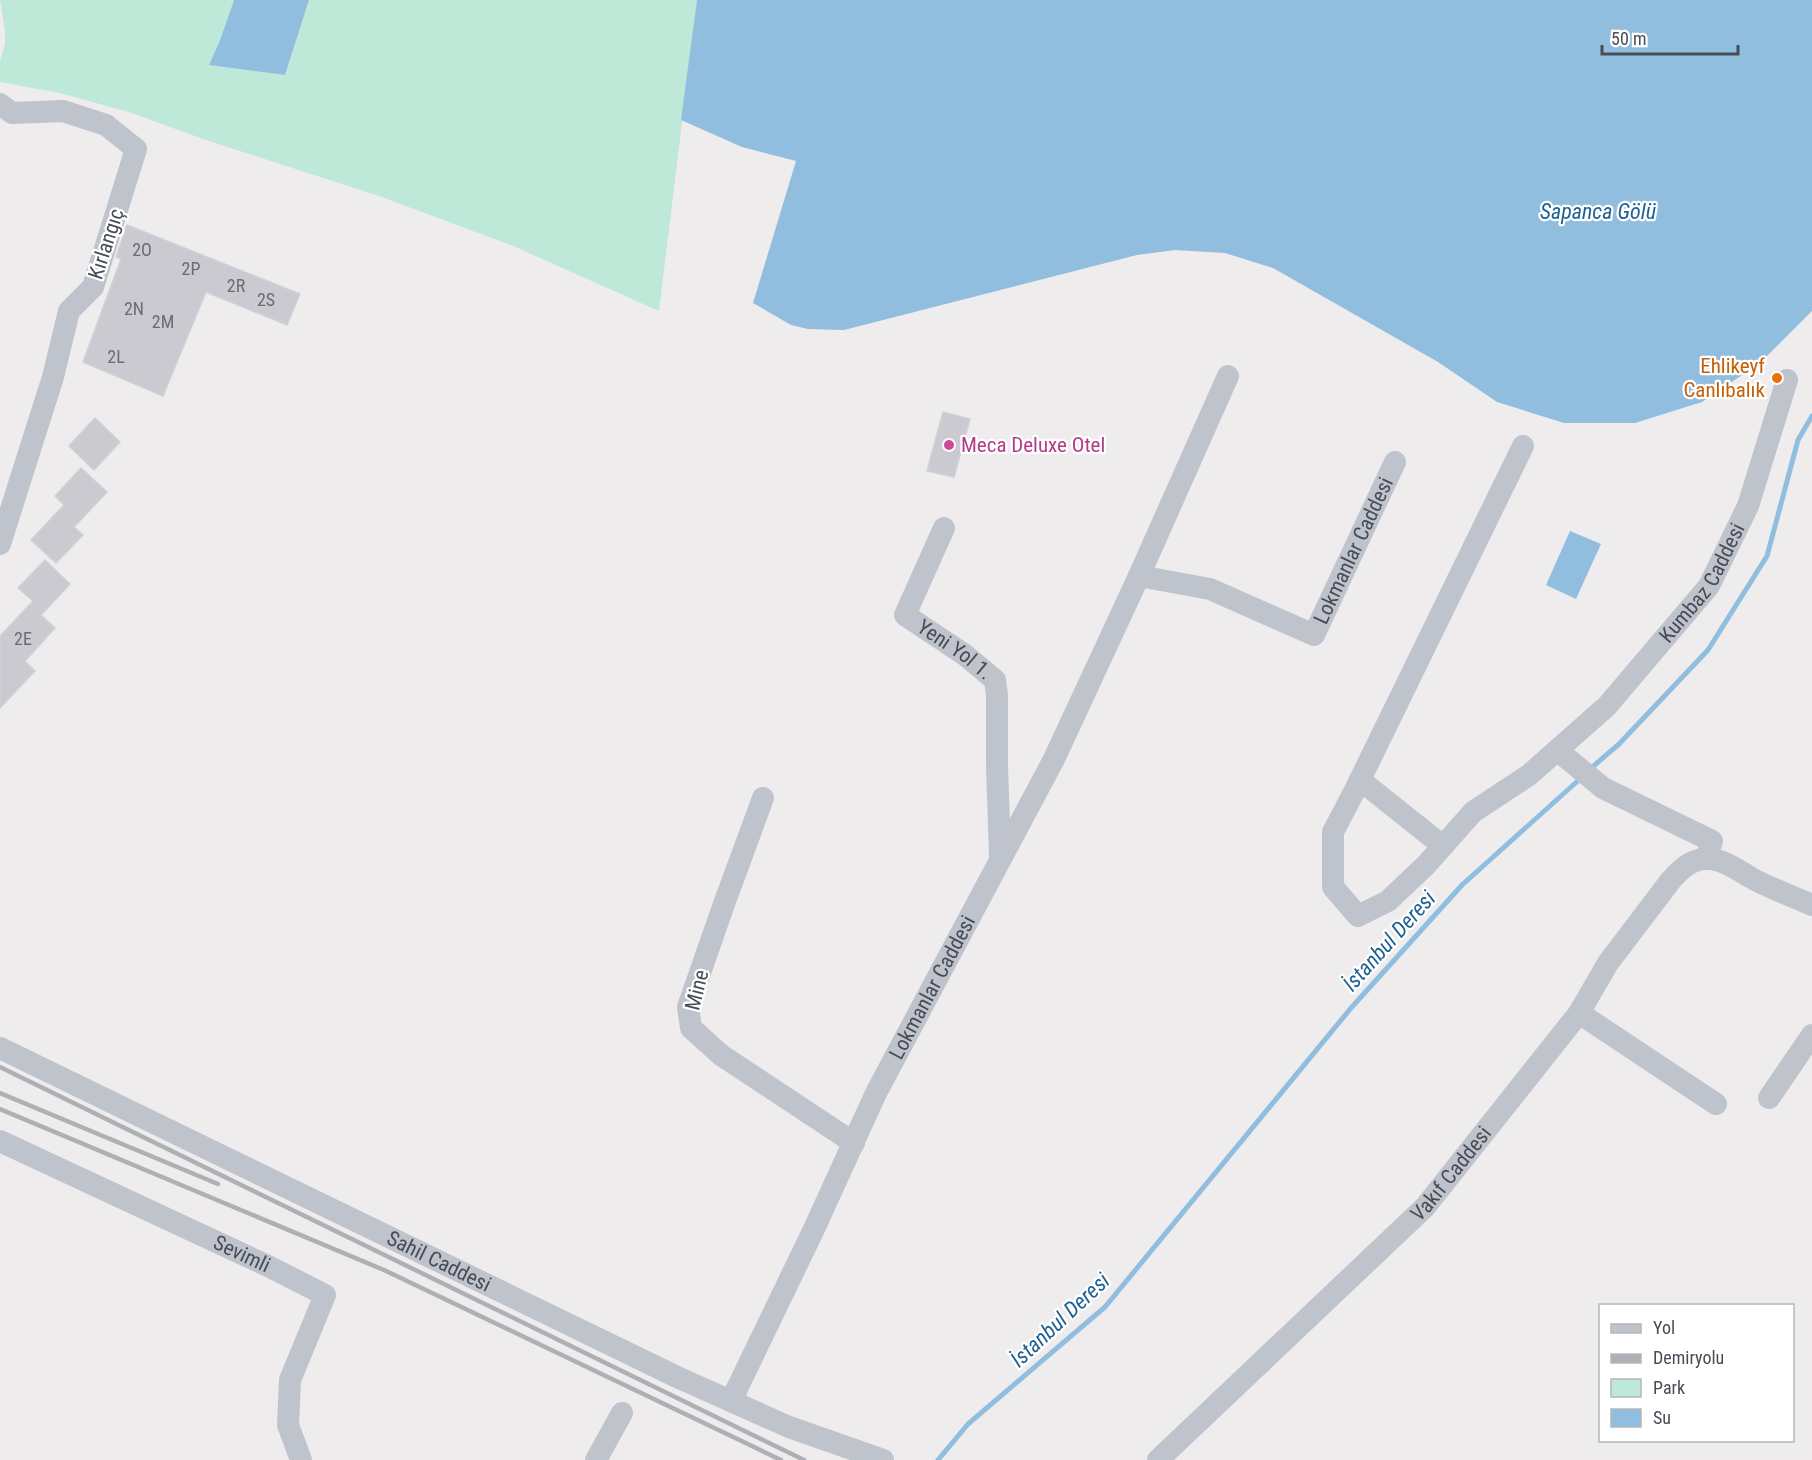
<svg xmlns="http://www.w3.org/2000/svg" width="1812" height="1460" font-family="'Roboto Condensed',sans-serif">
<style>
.green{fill:#bee8d7}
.water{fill:#91bedf}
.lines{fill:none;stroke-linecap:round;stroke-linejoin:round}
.stream{stroke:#91bedf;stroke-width:5}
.building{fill:#cacad0;stroke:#d0d1d7;stroke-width:1.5}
.minor{stroke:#bfc3cc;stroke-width:22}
.rail{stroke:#afb0b5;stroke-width:4.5}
.food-dot{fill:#e8710a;stroke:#fff;stroke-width:2}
.hotel-dot{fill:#d1479c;stroke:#fff;stroke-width:2}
.labels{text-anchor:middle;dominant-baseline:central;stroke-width:4.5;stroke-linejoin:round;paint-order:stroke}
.number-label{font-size:18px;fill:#686c74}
.street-label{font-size:21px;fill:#474c56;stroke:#fff}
.food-label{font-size:21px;fill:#c56008;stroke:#fff;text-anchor:end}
.hotel-label{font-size:21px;fill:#b23c85;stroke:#fff;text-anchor:start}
.water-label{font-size:22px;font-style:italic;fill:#1e6192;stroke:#fff}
</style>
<rect width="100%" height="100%" fill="#eeecec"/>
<polygon class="green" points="0,0 234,0 220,40 209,65 285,75 309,0 697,0 659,311 511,245 379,196 203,139 132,113 60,93 0,82 0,61 5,44 5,31"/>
<g class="water">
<polygon points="234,0 309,0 285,75 209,65 220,40"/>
<polygon points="697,0 1812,0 1812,311 1760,363 1702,402 1635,423 1564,423 1497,402 1438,362 1273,268 1225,253 1175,250 1137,255 844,330 808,329 791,325 753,303 796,161 742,147 681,120"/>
<polygon points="1570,531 1601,544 1576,599 1546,585"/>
</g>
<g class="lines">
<g class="stream">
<polyline points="1590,769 1619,744 1708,650 1767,556 1798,440 1812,416"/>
<polyline points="938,1460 968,1424 1105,1307 1351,1008 1462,885 1581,778"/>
</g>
</g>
<g class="building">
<polygon points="127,225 300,294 287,325 206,292 163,396 83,362 121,259 116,257"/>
<polygon points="943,412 970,419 954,477 927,471"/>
<polygon points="95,418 120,442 94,470 69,446"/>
<polygon points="81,468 107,492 74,527 83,535 56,563 31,540 64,505 55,496"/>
<polygon points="45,560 70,584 41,615 55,628 25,661 35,671 0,708 0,636 33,601 18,588"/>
</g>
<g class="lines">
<g class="minor">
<polyline points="0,104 12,113 63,111 106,125 136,149 93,287 69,311 53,377 0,544"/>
<path id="s1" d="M 1523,446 L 1355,790 L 1333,832 L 1333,887 L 1358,916 L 1388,901 L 1426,865 L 1473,812 L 1529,775 L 1607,706 L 1709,586 L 1748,506 L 1787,380"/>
<path id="s2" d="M 944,528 L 905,615 L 965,655 L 995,680 L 997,695 L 997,765 L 1000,856"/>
<path id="s3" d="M 1139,576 L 1210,589 L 1314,635 L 1395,462"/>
<polyline points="1557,750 1603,788 1712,841 1706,859"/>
<polyline points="1360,780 1443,846"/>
<polyline points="763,798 724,904 688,1007 691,1028 721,1055 854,1143"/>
<polyline points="1579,1013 1716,1104"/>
<path id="s4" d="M 0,1048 L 677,1377 L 789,1427 L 883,1460"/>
<polyline points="1769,1098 1812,1035"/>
<path id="s5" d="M 0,1141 L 270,1267 L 325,1295 L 290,1380 L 288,1425 L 301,1460"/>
<path id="s6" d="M 731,1401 L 814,1229 L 876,1093 L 1054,759 L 1139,576 L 1228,376"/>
<polyline points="596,1460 622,1413"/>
<path id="s7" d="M 1158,1460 L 1425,1207 L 1579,1013 L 1608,963 L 1671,880 C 1680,870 1691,859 1706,859 C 1724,858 1741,873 1757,881 C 1775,890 1794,897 1812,905"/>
</g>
<g class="rail">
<polyline points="0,1067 804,1460"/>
<polyline points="0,1093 218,1184"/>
<polyline points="0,1109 384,1270 781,1460"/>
</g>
</g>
<circle class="food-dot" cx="1777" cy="378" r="6"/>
<circle class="hotel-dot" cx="949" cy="445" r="6"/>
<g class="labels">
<g class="number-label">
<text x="142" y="249">2O</text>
<text x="191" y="268">2P</text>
<text x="236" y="285">2R</text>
<text x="266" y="299">2S</text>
<text x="134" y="308">2N</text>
<text x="163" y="321">2M</text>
<text x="116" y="356">2L</text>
<text x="23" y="638">2E</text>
</g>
<g class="street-label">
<text transform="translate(106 244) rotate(-72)">Kırlangıç</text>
<text stroke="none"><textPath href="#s3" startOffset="279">Lokmanlar Caddesi</textPath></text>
<text stroke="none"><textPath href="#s1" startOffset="1008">Kumbaz Caddesi</textPath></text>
<text stroke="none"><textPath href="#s2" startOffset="156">Yeni Yol 1.</textPath></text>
<text stroke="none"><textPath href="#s6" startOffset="460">Lokmanlar Caddesi</textPath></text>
<text transform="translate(697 990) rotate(-76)">Mine</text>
<text stroke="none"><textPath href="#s7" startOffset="410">Vakıf Caddesi</textPath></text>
<text stroke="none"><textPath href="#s5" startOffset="267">Sevimli</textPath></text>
<text stroke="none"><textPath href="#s4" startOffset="488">Sahil Caddesi</textPath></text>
</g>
<g class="food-label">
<text x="1765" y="366">Ehlikeyf<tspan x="1765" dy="24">Canlıbalık</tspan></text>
</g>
<g class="hotel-label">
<text x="961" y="445">Meca Deluxe Otel</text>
</g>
<g class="water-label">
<text x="1598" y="211">Sapanca Gölü</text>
<text transform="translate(1389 941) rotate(-48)">İstanbul Deresi</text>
<text transform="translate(1060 1320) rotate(-43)">İstanbul Deresi</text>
</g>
</g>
<rect x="1599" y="1304" width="195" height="138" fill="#ffffff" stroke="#b5b7bb" stroke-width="1.5"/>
<rect x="1611" y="1324" width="30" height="9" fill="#bfc3cc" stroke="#b5b7bb" stroke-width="1.5"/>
<text x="1653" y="1334" font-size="18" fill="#474c56">Yol</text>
<rect x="1611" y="1354" width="30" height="9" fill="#afb0b5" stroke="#b5b7bb" stroke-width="1.5"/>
<text x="1653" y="1364" font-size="18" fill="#474c56">Demiryolu</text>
<rect x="1611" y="1379" width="30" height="18" fill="#bee8d7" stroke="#b5b7bb" stroke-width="1.5"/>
<text x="1653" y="1394" font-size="18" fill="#474c56">Park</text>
<rect x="1611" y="1409" width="30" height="18" fill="#91bedf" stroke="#b5b7bb" stroke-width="1.5"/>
<text x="1653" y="1424" font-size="18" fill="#474c56">Su</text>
<path d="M1602 45v9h136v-9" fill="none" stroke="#474c56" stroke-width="3"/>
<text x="1611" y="45" font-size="18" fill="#474c56" stroke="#ffffff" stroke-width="4.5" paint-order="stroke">50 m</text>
</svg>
